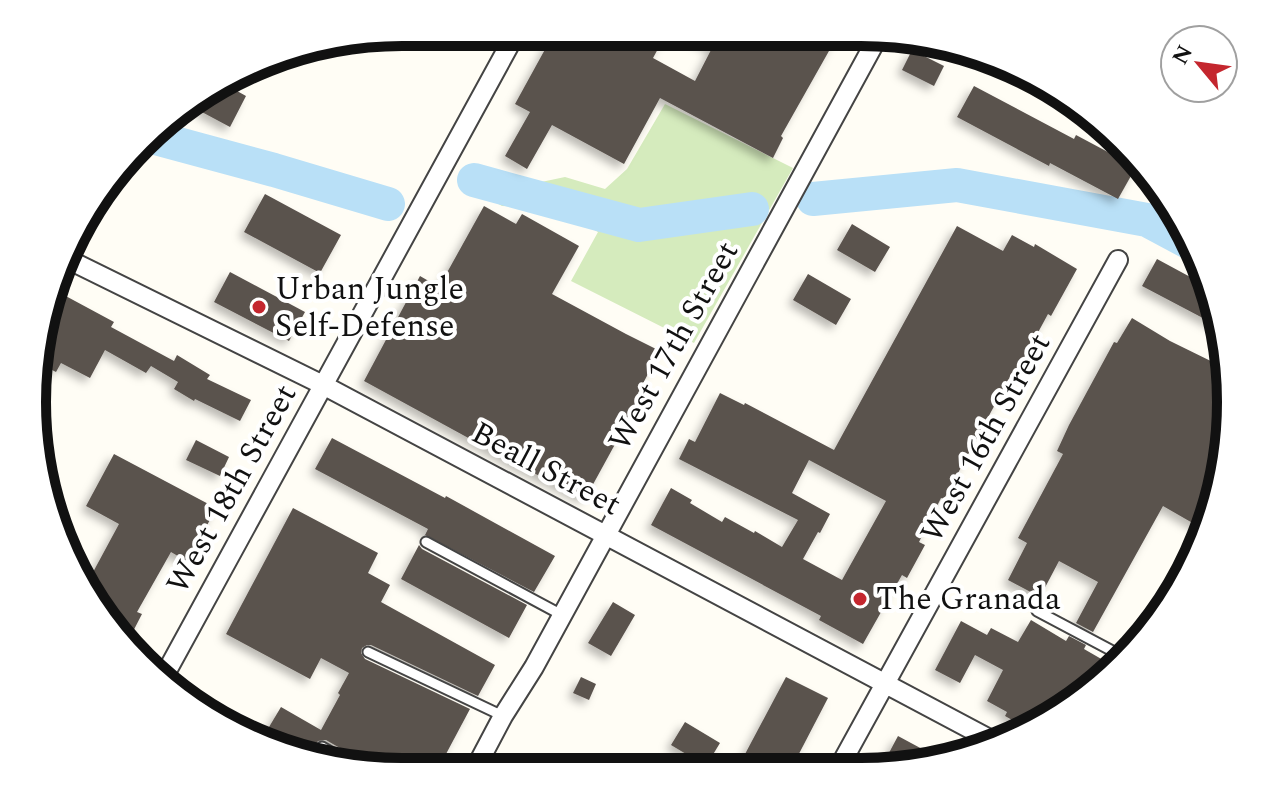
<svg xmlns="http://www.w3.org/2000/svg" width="1263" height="804" viewBox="0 0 1263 804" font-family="Spectral,serif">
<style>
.green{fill:#d5ebbd}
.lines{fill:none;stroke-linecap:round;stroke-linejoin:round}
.river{stroke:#b9e0f7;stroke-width:34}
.building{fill:#5a524d;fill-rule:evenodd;filter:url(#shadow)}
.lane-casing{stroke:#444;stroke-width:13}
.street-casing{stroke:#444;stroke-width:22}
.lane{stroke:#fff;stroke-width:9}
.street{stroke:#fff;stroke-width:18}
.poi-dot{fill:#c4262e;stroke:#fff;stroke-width:3}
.labels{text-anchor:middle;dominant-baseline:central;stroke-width:8;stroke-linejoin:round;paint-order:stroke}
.poi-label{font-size:32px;fill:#111;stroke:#fff;text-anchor:start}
.street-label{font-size:32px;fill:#111;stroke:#fff}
.rim{fill:none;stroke:#111;stroke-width:10}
</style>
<defs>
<filter id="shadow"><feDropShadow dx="-5" dy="5" stdDeviation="4" flood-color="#0004"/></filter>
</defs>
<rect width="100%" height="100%" fill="#fffdf5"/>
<path class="green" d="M665,104L793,168L694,343L571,281L598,232L554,208L502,206L465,185L477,165L527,185L565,177L605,189L627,169Z"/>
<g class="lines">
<path class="river" d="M152,137L274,170L388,204
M474,180L639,225L752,209
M813,199L957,185L1147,220L1190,243"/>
</g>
<path class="building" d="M554,33L666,34L653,58L695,81L712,48L685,34L838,35L781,136L783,138L773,158L660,98L624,164L552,125L527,169L505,156L530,112L515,104Z
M912,50L944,66L934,86L902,70Z
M221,82L246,96L230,127L200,111L213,86Z
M974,86L1074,139L1076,135L1136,167L1118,199L1050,163L1049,166L957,117Z
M265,194L341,235L320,273L244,232Z
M484,206L516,224L522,214L579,246L552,294L626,334L660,351L638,393L642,395L585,499L516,464L364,381L420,276L439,287Z
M852,224L890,247L875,272L837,250Z
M957,226L1003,251L1012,235L1034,247L1035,244L1077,269L1051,316L1048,314L1015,375L1012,373L944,499L941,498L919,542L925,545L907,578L902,575L863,644L819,620L821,616L651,525L671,488L692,500L690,503L722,522L725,517L754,533L755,531L782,547L798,520L679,459L689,439L695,442L720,393L744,405L745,403L834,450ZM809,460L886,501L842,580L803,559L818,532L820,533L830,514L792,493Z
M1157,259L1194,279L1199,269L1218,326L1142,286Z
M230,272L305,312L289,341L214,302Z
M808,274L851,299L836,325L793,300Z
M62,294L114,322L111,327L174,361L177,355L210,375L207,379L251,400L240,421L195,399L194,401L174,389L178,382L151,366L146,373L105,350L90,378L61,363L56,372L40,364L44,356L38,353L42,330Z
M1132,318L1170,341L1227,369L1226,380L1216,397L1225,402L1218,498L1203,529L1163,506L1093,632L1076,623L1098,582L1059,561L1040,597L1008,580L1027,543L1018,538L1063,454L1057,451L1069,425L1114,342L1117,343Z
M332,438L445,498L446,496L555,556L534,592L425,535L428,529L315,469Z
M196,440L229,457L220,476L186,460Z
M114,454L216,508L188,562L171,552L137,612L142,614L127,643L94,607L85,587L119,524L86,506Z
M293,508L378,553L368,573L390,585L381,602L495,665L478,696L371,645H367L362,648L361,653L365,659L470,709L438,769H367L364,762L326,740L318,741L315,746L316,751L337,764L285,750L263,737L281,707L321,730L340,695L338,693L349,673L321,658L310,679L226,634Z
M419,545L422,549L527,605L509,638L401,579Z
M613,602L635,615L611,656L588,643Z
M1031,620L1066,641L1069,636L1086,645L1084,649L1110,664L1030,730L1005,716L1007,712L987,701L1003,670L975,655L960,683L935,670L961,621L987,635L991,628L1018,642Z
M581,677L596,684L589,700L573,693Z
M786,677L828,698L790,771H736Z
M685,722L720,743L706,766L671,745Z
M898,736L937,757L892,769L883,764Z"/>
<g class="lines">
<defs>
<path id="lane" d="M426,542L562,615
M1037,611L1120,655
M368,652L503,716
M322,747L360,769"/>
<path id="street" d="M65,258L323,385L995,742
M162,680L516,33
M475,769L503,716L534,667L879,35
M837,771L1118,260"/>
</defs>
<use href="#lane" class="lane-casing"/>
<use href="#street" class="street-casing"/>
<use href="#lane" class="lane"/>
<use href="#street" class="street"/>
</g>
<g class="poi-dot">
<circle cx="259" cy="307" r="8"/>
<circle cx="860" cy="599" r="8"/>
</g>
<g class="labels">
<g class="poi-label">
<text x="275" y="289">Urban Jungle<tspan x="275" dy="37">Self-Defense</tspan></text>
<text x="876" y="599">The Granada</text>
</g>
<g class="street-label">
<text transform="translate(674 346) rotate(-61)">West 17th Street</text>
<text transform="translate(986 438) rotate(-61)">West 16th Street</text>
<text transform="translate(546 469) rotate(28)">Beall Street</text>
<text transform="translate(232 489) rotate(-61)">West 18th Street</text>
</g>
</g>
<path d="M0 0H1263V804H0ZM402 46H861A356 356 0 0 1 1217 402V402A356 356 0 0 1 861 758H402A356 356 0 0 1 46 402V402A356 356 0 0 1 402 46Z" fill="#fff" fill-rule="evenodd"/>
<path class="rim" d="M402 46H861A356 356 0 0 1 1217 402V402A356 356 0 0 1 861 758H402A356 356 0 0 1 46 402V402A356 356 0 0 1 402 46Z"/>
<g transform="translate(1199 64) rotate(299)"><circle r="38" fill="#ffffff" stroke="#a0a0a0" stroke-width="2"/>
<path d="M0-6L14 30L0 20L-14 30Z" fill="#c4262e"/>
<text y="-12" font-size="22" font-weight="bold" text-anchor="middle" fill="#111111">N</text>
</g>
</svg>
